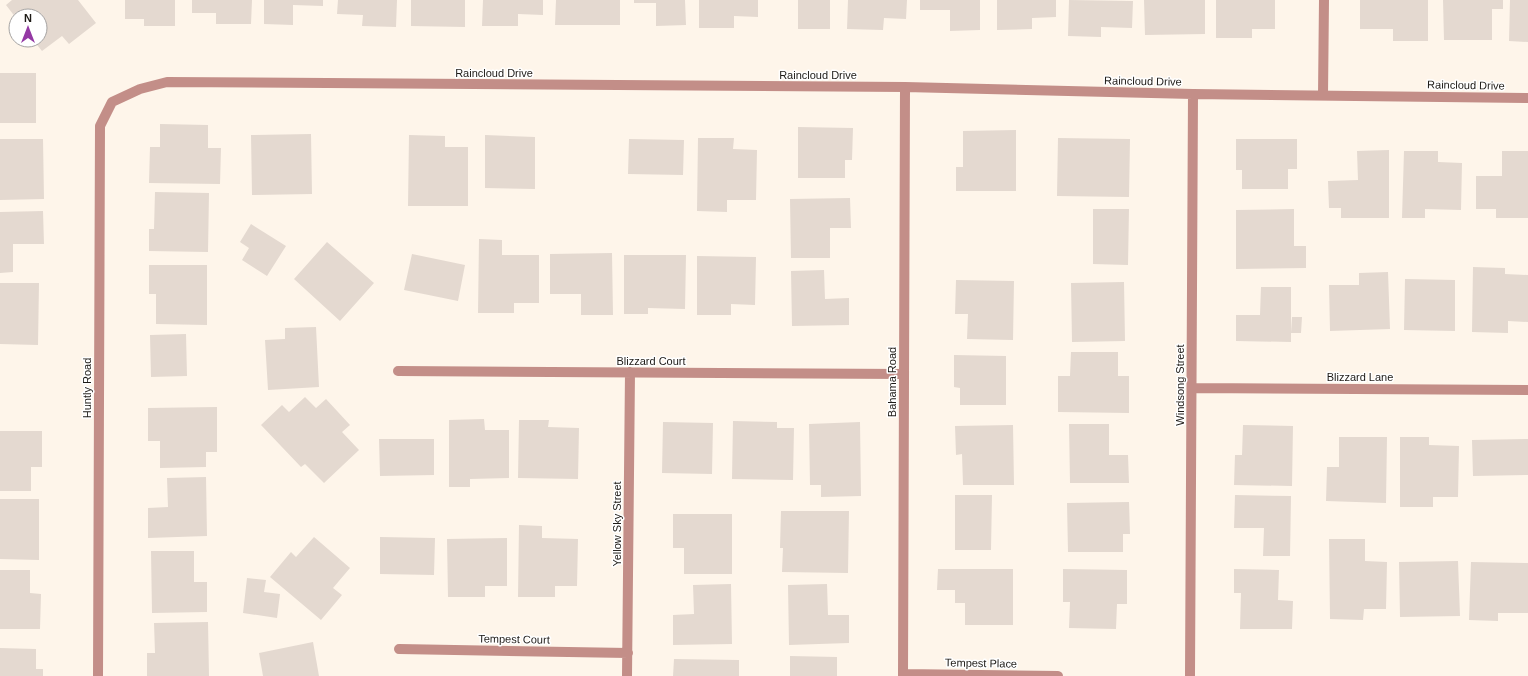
<svg xmlns="http://www.w3.org/2000/svg" width="1528" height="676" viewBox="0 0 1528 676" font-family="Helvetica,sans-serif">
<style>
.building{fill:#e4d9d0}
.lines{fill:none;stroke-linecap:round;stroke-linejoin:round}
.minor{stroke:#c38e88;stroke-width:10}
.labels{text-anchor:middle;dominant-baseline:central;stroke-width:3;stroke-linejoin:round;paint-order:stroke}
.street-label{font-size:11px;fill:#1d1a16;stroke:#fff}
</style>
<rect width="100%" height="100%" fill="#fef5ea"/>
<path class="building" d="M12,0H78L96,23L69,44L62,36L42,51L33,40H40V16H16V18L6,5Z
M125,0H175V26H144V19H125Z
M192,0H252L251,24H216V13H192Z
M264,0H323V6L293,5V25L264,24Z
M338,0H397L396,27L362,26L363,15L337,14Z
M411,0H465V27L411,26Z
M483,0H543V15L518,14V26H482Z
M556,0H620V25H555Z
M634,0H685L686,25L656,26V3H634Z
M699,0H758V17L734,16V28H699Z
M798,0H830V29H798Z
M848,0H907L906,19L884,18L883,30L847,29Z
M920,0H980V30L950,31V10H920Z
M997,0H1056V17L1032,18V29L997,30Z
M1069,0L1133,1L1132,28L1101,27V37L1068,36Z
M1144,0H1205V34L1145,35Z
M1216,0H1275V29H1252V38H1216Z
M1360,0H1428V41H1393V29H1360Z
M1443,0H1503V9H1492V40H1444Z
M1510,0H1528V42L1509,41Z
M0,73H36V123H0Z
M160,124L208,125V148H221L220,184L149,183L150,147H160Z
M798,127L853,128L852,160H845V178H798Z
M1016,130V191H956V167H963V131Z
M311,134L312,194L252,195L251,135Z
M409,135L445,136V147H468V206H408Z
M485,135L535,137V189L485,188Z
M698,138H734L733,149L757,150L756,200H727V212L697,211Z
M1058,138L1130,139L1129,197L1057,196Z
M0,139H43L44,199L0,200Z
M629,139L684,140L683,175L628,174Z
M1236,139H1297V169H1288V189H1242V170H1236Z
M1389,150V218H1341V208H1329L1328,181L1358,180L1357,151Z
M1404,151H1438V162L1462,163L1461,210L1425,209V218H1402Z
M1502,151H1528V218H1496V209H1476V176H1502Z
M155,192L209,193L208,252L149,251V229H154Z
M850,198L851,228H830V258H791L790,199Z
M1093,209H1129L1128,265L1093,264Z
M1294,209V246H1306V268L1236,269V210Z
M43,211L44,244H13V272L0,273V212Z
M251,224L286,246L267,276L242,260L249,248L240,242Z
M479,239L502,240V255H539V303H514V313H478Z
M327,242L374,283L340,321L294,279Z
M612,253L613,315H581V294H550V254Z
M412,254L465,265L458,301L404,290Z
M624,255H686L685,309L648,308V314H624Z
M697,256L756,257L755,305L731,304V315H697Z
M149,265H207V325L156,324V294H149Z
M1473,267L1505,268V274L1528,275V322L1508,321V333L1472,332Z
M824,270L825,299L849,298V325L792,326L791,271Z
M1388,272L1390,329L1330,331L1329,285H1359V273Z
M1405,279L1455,280V331L1404,330Z
M956,280L1014,281L1013,340L967,339L968,314H955Z
M1124,282L1125,341L1072,342L1071,283Z
M0,283H39L38,345L0,344Z
M1261,287H1291V342L1236,341V315H1260Z
M1292,317H1302L1301,333H1291Z
M316,327L319,387L268,390L265,340L285,339V328Z
M186,334L187,376L151,377L150,335Z
M1071,352H1118V376H1129V413L1058,412V376H1070Z
M954,355L1006,356V405H960V388L954,387Z
M305,397L316,408L326,399L350,425L342,432L359,450L324,483L305,464L301,467L261,425L282,405L289,412Z
M217,407V452H206V467L160,468V441H148V408Z
M484,419L485,430H509V478L470,479V487H449V420Z
M519,420H549L548,427L579,428L578,479L518,478Z
M733,421L777,422V428H794L793,480L732,479Z
M663,422L713,423L712,474L662,473Z
M860,422L861,496L821,497V485H810L809,424Z
M1069,424H1109V455H1128L1129,483H1070Z
M1013,425L1014,485H963L962,454L956,455L955,426Z
M1243,425L1293,426L1292,486L1234,485L1235,455H1242Z
M0,431H42V467H31V491H0Z
M1339,437H1387L1386,503L1326,501L1327,467H1339Z
M1400,437H1429V445L1459,446L1458,497H1433V507H1400Z
M379,439H434V475L380,476Z
M1528,439V475L1473,476L1472,440Z
M206,477L207,536L148,538V508L168,507L167,478Z
M955,495H992L991,550H955Z
M1235,495L1291,496L1290,556H1263L1264,528H1234Z
M0,499H39V560L0,559Z
M1129,502L1130,534H1123V552H1068L1067,503Z
M781,511H849L848,573L782,572L783,548H780Z
M673,514H732V574H684V548H673Z
M519,525L542,526V538L578,539L577,586H555V597H518Z
M314,537L350,568L333,588L342,595L321,620L270,577L291,552L296,557Z
M380,537L435,538L434,575L380,574Z
M507,538V586H485V597H448L447,539Z
M1329,539H1365V561L1387,562L1386,609H1364L1363,620L1330,619Z
M151,551H194V582H207V612L152,613Z
M1458,561L1460,616L1400,617L1399,562Z
M1471,562L1528,563V613H1498V621L1469,620Z
M938,569H1013V625H965V603H955V590H937Z
M1063,569L1127,570V604H1117L1116,629L1069,628L1070,602H1063Z
M1234,569L1279,570L1278,600L1293,601L1292,629H1240L1241,593H1234Z
M0,570H30V593L41,594L40,629H0Z
M247,578L266,580L264,592L280,594L277,618L243,613Z
M731,584L732,644L673,645V615L694,614L693,585Z
M827,584L828,615H849V643L789,645L788,585Z
M208,622L209,676H147V653H155L154,623Z
M313,642L319,676H263L259,653Z
M0,648L36,649V669H43V676H0Z
M790,656L837,657V676H790Z
M674,659L739,660V676H673Z"/>
<g class="lines">
<path class="minor" d="M1323,95L1324,0
M398,371L904,374
M1192,388L1528,390
M399,649L628,653
M903,674L1058,676
M98,676L100,126L112,102L140,89L167,82L905,87L1193,94L1528,98
M627,676L630,372
M903,676L905,87
M1190,676L1193,94"/>
</g>
<g class="labels">
<g class="street-label">
<text x="494" y="73">Raincloud Drive</text>
<text x="818" y="75">Raincloud Drive</text>
<text transform="translate(1143 81) rotate(1)">Raincloud Drive</text>
<text transform="translate(1466 85) rotate(1)">Raincloud Drive</text>
<text x="651" y="361">Blizzard Court</text>
<text x="1360" y="377">Blizzard Lane</text>
<text transform="translate(892 382) rotate(-90)">Bahama Road</text>
<text transform="translate(1180 385) rotate(-90)">Windsong Street</text>
<text transform="translate(87 388) rotate(-90)">Huntly Road</text>
<text transform="translate(617 524) rotate(-90)">Yellow Sky Street</text>
<text transform="translate(514 639) rotate(1)">Tempest Court</text>
<text transform="translate(981 663) rotate(1)">Tempest Place</text>
</g>
</g>
<g transform="translate(28 28)"><circle r="19" fill="#ffffff" stroke="#a5a3a2"/>
<path d="M0-3L7 15L0 10L-7 15Z" fill="#9439a4"/>
<text y="-6" font-size="11" font-weight="bold" text-anchor="middle" fill="#1d1a16">N</text>
</g>
</svg>
